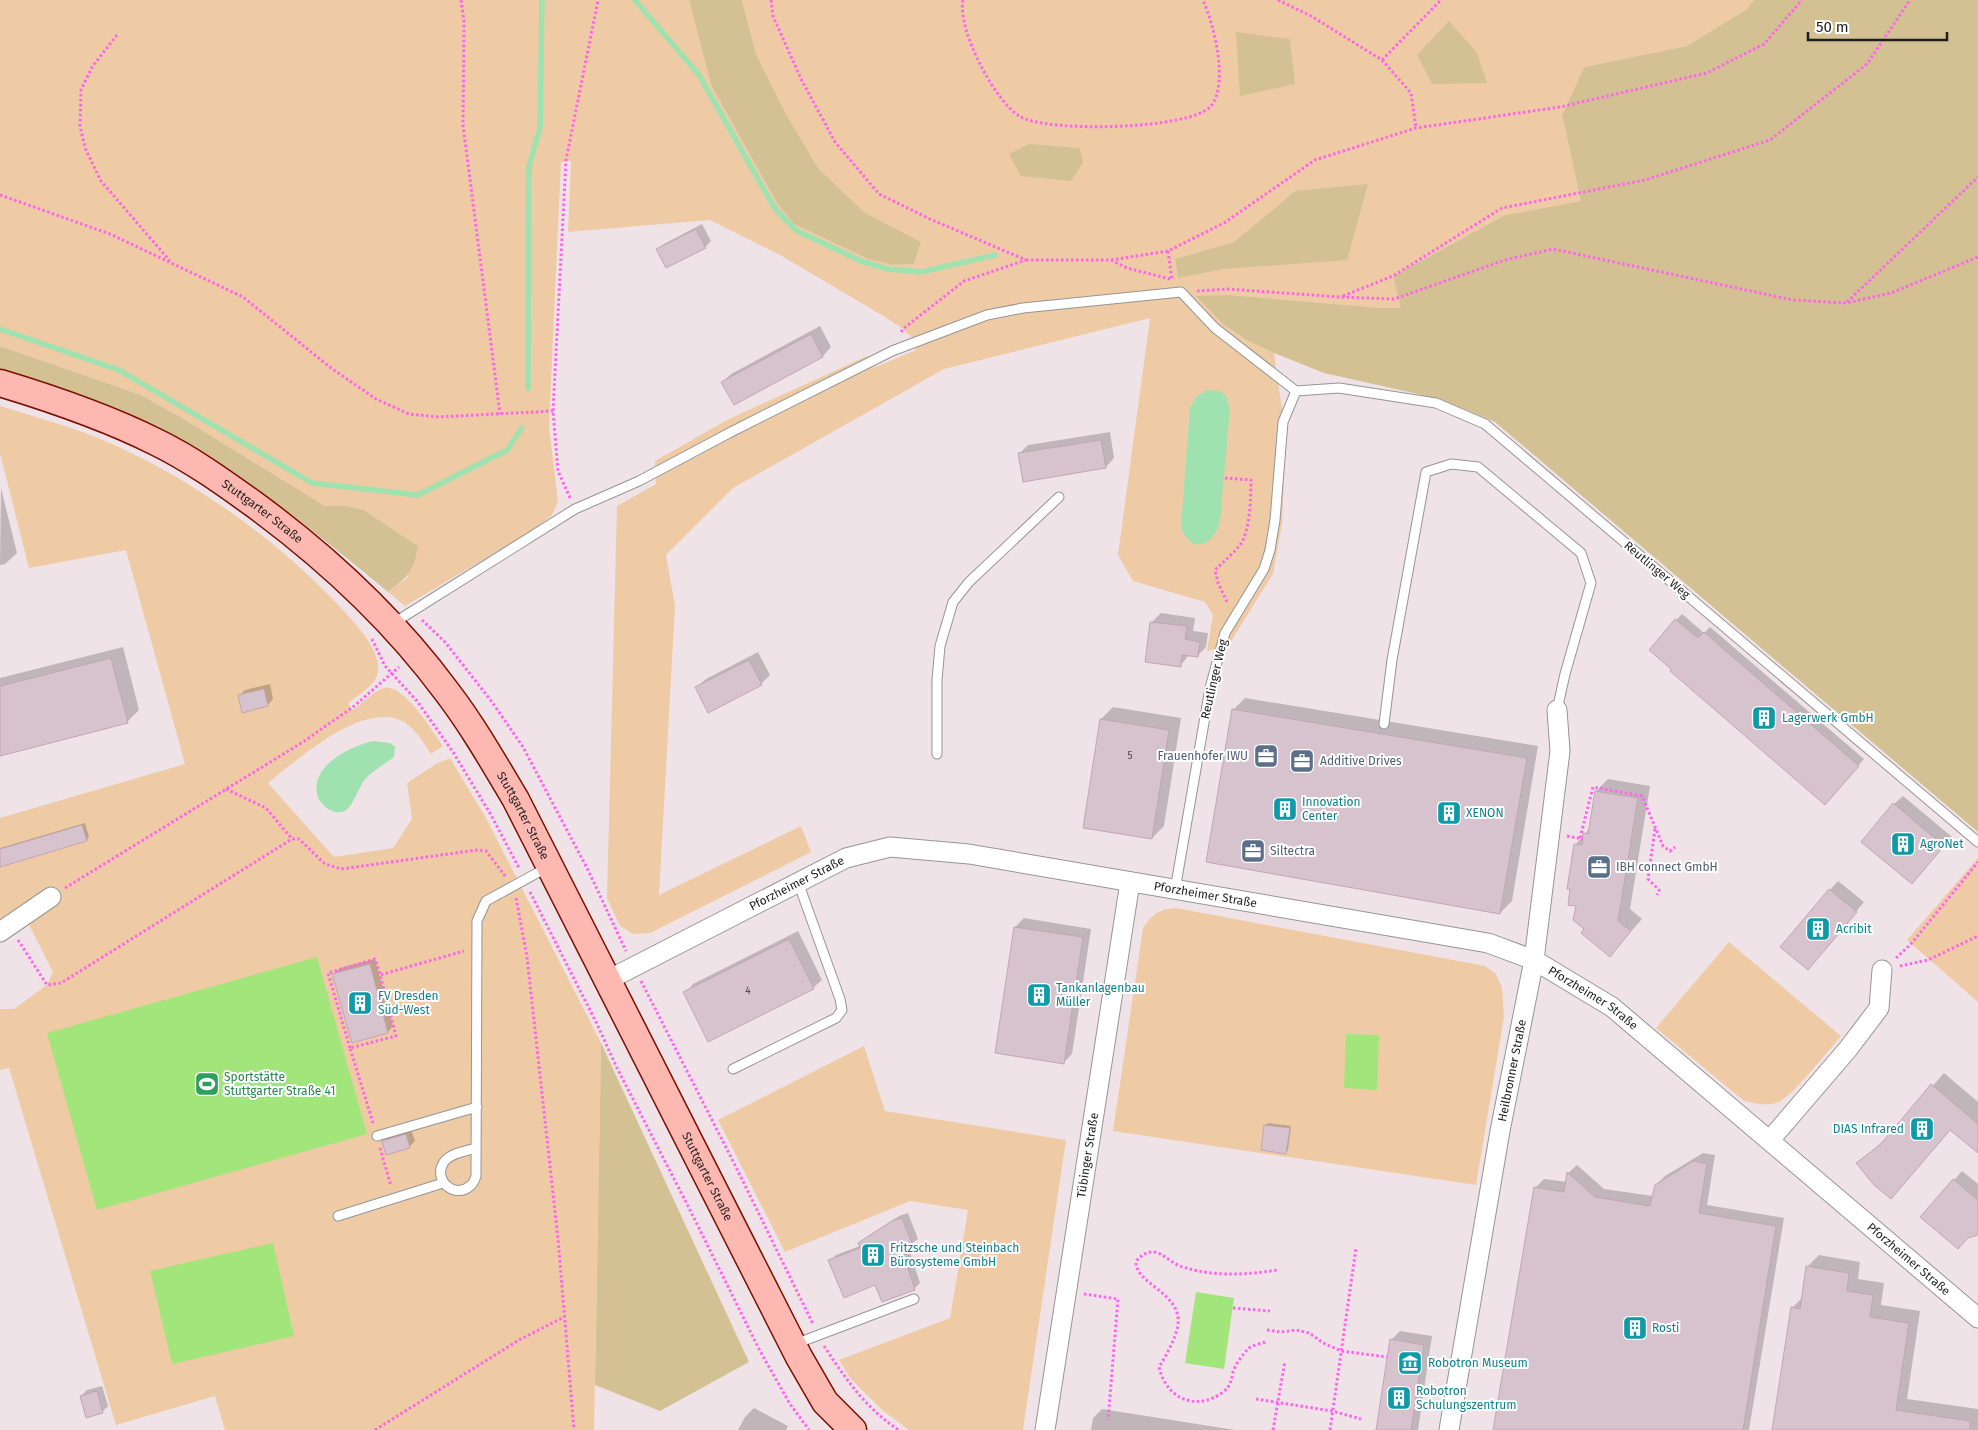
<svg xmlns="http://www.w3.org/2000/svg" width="1978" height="1430" viewBox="0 0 1978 1430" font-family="'Fira Sans',sans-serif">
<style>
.grass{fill:#eecba5;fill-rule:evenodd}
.forest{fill:#d3c194}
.pitch{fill:#a2e57a}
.water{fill:#a0e1b0}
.shadow{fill:#0003}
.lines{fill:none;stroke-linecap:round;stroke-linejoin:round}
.stream{stroke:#a0e1b0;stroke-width:5.5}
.building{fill:#d7c3ce;stroke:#c3a4b5}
.lane-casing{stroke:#959595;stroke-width:11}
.street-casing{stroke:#959595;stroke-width:21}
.secondary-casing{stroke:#7a0f00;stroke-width:29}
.path{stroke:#ff65ec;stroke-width:3;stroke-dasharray:2.5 2.5;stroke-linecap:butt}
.lane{stroke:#fff;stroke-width:9}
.street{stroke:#fff;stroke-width:19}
.secondary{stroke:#feb8b2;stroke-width:26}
.labels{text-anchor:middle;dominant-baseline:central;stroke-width:4;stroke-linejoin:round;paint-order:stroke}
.number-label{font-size:10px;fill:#4c474a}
.street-label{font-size:12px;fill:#1e1e1e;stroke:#fff}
.culture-label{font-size:12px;fill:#0d838f;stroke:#fff;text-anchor:start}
.service-label{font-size:12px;fill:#4e5e75;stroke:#fff;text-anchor:start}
.leisure-label{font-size:12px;fill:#27864d;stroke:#fff;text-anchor:start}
</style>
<rect width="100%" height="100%" fill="#f0e3e7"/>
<path class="grass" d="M0,0H689L711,85L777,203L794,224L868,259L892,265L914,264L921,242L864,212L818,168L785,112L756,54L742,0H1754L1747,9L1687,46L1584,67L1562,115L1581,201L1505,215L1393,276L1402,308H1381L1230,295L1224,325L1248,341L1274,353L1286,438L1282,524L1273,574L1228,646L1207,651L1213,615L1205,602L1133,581L1118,555L1150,318L944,369L733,488L666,555L675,606L659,895L801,826L811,852L650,933L633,934L620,926L607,898L617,506L656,484L655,461L727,420L867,356L873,368L916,350L912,338L903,329L885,317L780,255L710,220L568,232L571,161L561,162L549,426L558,502L552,515L533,530L405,606L388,592L407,578L418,546L364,510L347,506H325L182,418L141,395L0,346ZM1295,191L1224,269L1178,277L1175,259L1234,242Z
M0,406C26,414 54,422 80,431C175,466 272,534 341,608C354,622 382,651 378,672C375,687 358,694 348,704L353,710C361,704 371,694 381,689C402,679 432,731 443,746L431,754C423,742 414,726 400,720C360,703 297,760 268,783L334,857L393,848L412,819L407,783L436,764L450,758L486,818L601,1043L594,1430H225L215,1396L116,1425L9,1068L0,1070V1009H14L47,985L53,972L24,915L0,932V867L87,841L82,825L0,849V818L185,764L126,550L29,568L0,453Z
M1978,858V1002L1907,940Z
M1176,908L1485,966L1496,974L1502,987L1504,1017L1476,1185L1113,1131L1143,928C1154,913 1158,910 1176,908Z
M1729,942L1841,1036C1828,1051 1794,1094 1779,1102C1768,1107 1754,1103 1744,1101L1656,1028Z
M864,1046L885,1111L1066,1140L1023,1430H909L882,1410L851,1379L839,1360L950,1318L968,1210L910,1201L785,1252L718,1120Z"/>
<path class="forest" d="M689,0H742L756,54L785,112L818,168L864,212L921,242L914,264L892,265L868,259L794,224L777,203L711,85Z
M1754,0H1978V832L1495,422L1440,399L1324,373L1274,353L1248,341L1224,325L1196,296L1230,295L1381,308H1401L1393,276L1505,215L1581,201L1562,115L1584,67L1687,46L1747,9Z
M1449,21L1477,53L1487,83L1432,84L1417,55Z
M1236,32L1290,39L1295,84L1240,96Z
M1029,144L1080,148L1083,163L1071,181L1021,176L1009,154Z
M1368,184L1347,260L1224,269L1178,278L1175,259L1234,242L1295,191Z
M0,346L141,395L182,418L325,506H347L364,510L418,546C414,571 408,577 388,592C302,520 212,450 108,405C97,400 84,397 72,393C48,385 24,378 0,370Z
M601,1043L749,1362L660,1411L595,1385Z"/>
<path class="pitch" d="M317,957L367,1134L97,1210L47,1033Z
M1346,1034L1379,1035L1377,1090L1344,1088Z
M273,1243L294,1336L172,1364L150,1271Z
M1196,1292L1234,1298L1224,1369L1185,1363Z"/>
<path class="water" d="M1207,390L1220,391L1226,396L1230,409L1220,522C1213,547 1189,555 1181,526L1190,408L1196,397Z
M373,741L390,743L395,747L394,757C385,764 374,770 366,778C359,786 353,806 346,810C336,818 319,805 317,794C311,765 351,746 373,741Z"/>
<path class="shadow" d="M702,224L711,241L705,247L658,249L664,244Z
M820,326L831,347L823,356L734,403L723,382L731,374Z
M1110,432L1114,458L1106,467L1019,454L1028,445Z
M1,488L17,553L5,564L0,565Z
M1161,613L1195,618L1193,631L1208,633L1206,647L1197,656L1189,655L1180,666L1152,622Z
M1682,614L1704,633L1710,627L1864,759L1830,797L1676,620Z
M123,647L139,710L127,722L0,754V678Z
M758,652L770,675L761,684L697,687L706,679Z
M270,684L273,699L268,705L239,696L245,690Z
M1245,698L1538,746L1512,901L1500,913L1233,710Z
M1113,707L1181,718L1164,826L1152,838L1101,719Z
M1608,779L1650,786L1630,909L1642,919L1610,955L1586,929L1577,905L1575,845L1590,828L1596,791Z
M1903,796L1952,837L1920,874L1894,804Z
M85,823L89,837L87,840L0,866V848Z
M1838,881L1864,902L1816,960L1830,890Z
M1024,918L1091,929L1072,1054L1063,1063L1015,927Z
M798,931L822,980L813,988L685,993L693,984Z
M375,959L393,1026L388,1032L334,974L340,968Z
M1944,1073L1978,1102V1152L1951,1129L1891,1197L1858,1163L1888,1137Z
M1268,1123L1291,1126L1288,1150L1286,1152L1265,1126Z
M411,1129L415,1141L409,1147L383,1142L389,1136Z
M1703,1153L1715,1155L1707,1205L1784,1218L1749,1430H1494L1535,1188L1544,1179L1567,1182L1568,1173L1577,1165L1604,1189L1653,1196L1656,1185L1665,1176Z
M1962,1171L1978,1184V1234L1922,1217Z
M908,1213L918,1239L908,1246L920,1283L914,1289L875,1284L830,1261L836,1255L860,1246L859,1243L865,1238L899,1216Z
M1819,1255L1860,1262L1858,1279L1884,1283L1881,1305L1920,1311L1907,1399L1978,1409V1430H1773L1792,1308L1803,1297L1807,1267Z
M1400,1331L1432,1336L1418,1430H1377L1391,1340Z
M102,1386L108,1406L103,1411L87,1416L81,1396L87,1390Z
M754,1408L788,1426L786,1430H738L745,1417Z
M1102,1409L1235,1430H1091L1093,1418Z"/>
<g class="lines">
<path class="stream" d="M635,0L699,75L767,195L776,210L797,231L863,262L888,269L921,272L995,255
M0,329L119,370L312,483L418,495L507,450L522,428
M528,388L529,166L540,128L542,0"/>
</g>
<path class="building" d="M696,229L706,248L666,268L656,249Z
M811,334L823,357L734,405L721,382Z
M1101,440L1106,468L1023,482L1018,453Z
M1675,619L1698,638L1704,632L1859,766L1825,805L1670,671L1671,669L1649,650Z
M1150,622L1187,626L1185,639L1200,642L1198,657L1182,655L1181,667L1145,662Z
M111,658L128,723L0,756V686Z
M749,660L762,685L708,713L695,687Z
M264,689L268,706L242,713L238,695Z
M1232,709L1527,758L1500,914L1206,862Z
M1100,719L1169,730L1152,839L1083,828Z
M1595,791L1638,798L1618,921L1631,931L1610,957L1581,933L1584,929L1573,920L1576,906L1568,905L1570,889H1567L1574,844L1582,845L1583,833L1588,834Z
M1893,803L1944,846L1912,884L1861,842Z
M82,825L87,841L0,867V849Z
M1829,889L1857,912L1808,970L1780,947Z
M1014,927L1083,937L1064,1064L995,1053Z
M789,939L814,989L708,1042L683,992Z
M370,964L388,1033L352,1043L332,974Z
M1931,1084L1978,1124V1153L1950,1130L1891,1199L1874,1185L1856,1163L1880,1145Z
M1264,1125L1290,1128L1286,1154L1261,1150Z
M406,1134L410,1148L386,1155L382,1141Z
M1693,1161L1707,1164L1699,1213L1776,1226L1743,1430H1493L1534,1187L1564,1192L1567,1172L1595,1197L1650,1206L1655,1185Z
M1953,1179L1978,1200V1235L1968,1238L1958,1249L1920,1217Z
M902,1218L913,1246L902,1250L915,1290L882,1302L875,1285L844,1298L828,1260L860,1248L858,1243L892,1221Z
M1806,1266L1849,1273L1847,1291L1873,1295L1870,1317L1909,1323L1896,1410L1970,1421V1430H1772L1791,1307L1800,1309Z
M1390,1339L1424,1345L1411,1430H1376Z
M97,1391L103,1413L86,1418L80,1396Z"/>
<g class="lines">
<defs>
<path id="lane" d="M392,624L575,509L639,481L731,432L892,351L987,315L1023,308L1181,292L1215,328L1296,391
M1384,724L1392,660L1426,472L1451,464L1478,467L1581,553L1591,583L1565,674L1557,710
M937,754V680L940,646L953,602L969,582L1059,497
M1175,890L1210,688L1225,633L1264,569L1270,550L1275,520L1283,422L1296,391L1339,388L1436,403L1485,424L1978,842
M733,1069L836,1018L842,1010L840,999L798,882
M377,1136L477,1107
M476,1148C466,1151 450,1153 444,1162C432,1179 454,1200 470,1186C473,1184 475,1179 476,1176L477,921L486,901L548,867
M338,1216L443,1183
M795,1344L914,1299"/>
<g id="street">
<path d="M0,932L51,897"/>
<path id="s1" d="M608,980L846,858L890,847L969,854L1488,943L1534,960L1612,1007L1978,1318"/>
<path d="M1770,1140L1848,1049L1879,1008L1882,970"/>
<path id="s2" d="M1045,1430L1130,882"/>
<path id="s3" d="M1449,1430L1500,1131L1534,960L1560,751L1557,710"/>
</g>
<g id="secondary">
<path id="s4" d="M0,383C53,399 106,417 156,442C191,459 223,482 255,505C327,558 393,619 447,692C473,726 494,763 516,800L799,1357L825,1402L853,1430"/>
</g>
</defs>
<use href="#lane" class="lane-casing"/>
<use href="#street" class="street-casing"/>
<use href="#secondary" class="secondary-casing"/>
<path class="path" d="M461,0L464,22L463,125L500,414
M771,0L773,16L801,79L835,142L879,194L930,219L1026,260L964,281L903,329L901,332
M963,0C957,29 994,100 1019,116C1045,133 1191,130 1211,106C1229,83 1214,25 1203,0
M1278,0L1311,16L1382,60L1411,93L1416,128
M117,35L92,67L81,90L80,126L85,148L101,181L170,261
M1382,60L1441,0
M0,195L110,234L243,297L331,368L376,399L409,414L438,417L553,411
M1168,251L1172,280
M1026,260H1111L1168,251L1224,223L1315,160L1416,128L1560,107L1707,73L1764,44L1802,0
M1111,260L1127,268L1170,279
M1197,291L1227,289L1340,297L1394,299L1505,260L1553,249L1793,300L1846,303L1891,293L1978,257
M1343,296L1393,276L1502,208L1645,180L1770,140L1867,64L1910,0
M1847,302L1978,177
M1225,478L1251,480C1251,497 1250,532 1240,545C1233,554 1223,562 1215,570L1218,583L1228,604
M570,498L558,471L553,411L566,160L598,0
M422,620L445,642L492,702L523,747L588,870L626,951
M372,639L385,666L417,701L453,752L491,815L519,868
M226,789L266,808L292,839H299L325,864L341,869L477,850L486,851L506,877
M1655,829L1648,879L1659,890L1657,895
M1567,836L1583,839
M1580,838L1593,787L1642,796L1663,846L1670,851L1675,847
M65,888L303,742L353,707L399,667
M530,892L597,1024L617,1068L689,1208L760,1351L790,1404L809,1430
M516,898L527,957L558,1239L574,1430
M18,940L47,985L61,983L292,839
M1896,958L1911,944L1978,862
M1900,966L1928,960L1978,936
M641,981L734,1163L813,1324
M350,1048L328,973L375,959L380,975
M373,1123L350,1048L396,1036L380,975L464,951
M380,1148L391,1186
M1084,1294L1118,1299L1108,1420
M1233,1308L1270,1311
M1267,1330L1281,1332L1296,1330L1309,1333L1325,1344L1341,1351L1387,1357
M1265,1342C1260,1344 1252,1345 1248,1349C1243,1354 1235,1365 1233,1372C1231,1380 1231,1386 1223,1392C1197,1412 1166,1399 1159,1367C1167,1354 1175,1340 1178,1325C1182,1292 1134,1284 1136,1261C1141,1256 1145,1252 1153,1252C1163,1253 1170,1262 1180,1266C1210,1277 1246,1275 1277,1270
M824,1346C845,1378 866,1409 899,1430
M1256,1399L1332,1411L1361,1419
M375,1430L519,1340L564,1317
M1273,1430L1285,1361
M1330,1430L1356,1248"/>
<use href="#lane" class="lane"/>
<use href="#street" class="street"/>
<use href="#secondary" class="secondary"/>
</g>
<defs>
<symbol id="building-square" viewBox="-11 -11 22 22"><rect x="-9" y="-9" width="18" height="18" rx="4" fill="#0f9aa8" stroke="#fff"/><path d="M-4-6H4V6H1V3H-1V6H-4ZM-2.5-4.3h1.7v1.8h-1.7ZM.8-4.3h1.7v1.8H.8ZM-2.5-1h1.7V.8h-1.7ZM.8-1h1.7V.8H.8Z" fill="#fff"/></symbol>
<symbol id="office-square" viewBox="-11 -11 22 22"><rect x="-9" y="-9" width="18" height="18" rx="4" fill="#5c6f8a" stroke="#fff"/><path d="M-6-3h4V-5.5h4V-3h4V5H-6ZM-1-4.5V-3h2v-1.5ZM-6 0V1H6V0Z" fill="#fff"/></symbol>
<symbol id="stadium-square" viewBox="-11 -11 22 22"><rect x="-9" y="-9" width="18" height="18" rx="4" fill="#2e9e5b" stroke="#fff"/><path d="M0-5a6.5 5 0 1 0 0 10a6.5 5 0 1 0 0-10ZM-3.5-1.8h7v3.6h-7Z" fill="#fff"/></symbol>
<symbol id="museum-square" viewBox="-11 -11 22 22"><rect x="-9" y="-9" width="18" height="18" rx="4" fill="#0f9aa8" stroke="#fff"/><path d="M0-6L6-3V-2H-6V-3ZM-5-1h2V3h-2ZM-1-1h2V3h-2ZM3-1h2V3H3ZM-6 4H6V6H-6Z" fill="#fff"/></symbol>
</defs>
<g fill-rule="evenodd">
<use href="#building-square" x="1750" y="704" width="28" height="28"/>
<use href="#office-square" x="1252" y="742" width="28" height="28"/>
<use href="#office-square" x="1288" y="747" width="28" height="28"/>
<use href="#building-square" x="1271" y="795" width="28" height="28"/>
<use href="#building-square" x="1435" y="799" width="28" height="28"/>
<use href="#building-square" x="1889" y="830" width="28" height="28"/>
<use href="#office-square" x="1239" y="837" width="28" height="28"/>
<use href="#office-square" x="1585" y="853" width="28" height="28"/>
<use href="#building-square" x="1804" y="915" width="28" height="28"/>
<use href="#building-square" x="1025" y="981" width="28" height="28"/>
<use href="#building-square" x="346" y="989" width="28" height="28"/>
<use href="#stadium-square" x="193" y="1070" width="28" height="28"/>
<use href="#building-square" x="1908" y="1115" width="28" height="28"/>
<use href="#building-square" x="859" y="1241" width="28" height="28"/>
<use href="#building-square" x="1621" y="1314" width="28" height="28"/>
<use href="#museum-square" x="1396" y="1349" width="28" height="28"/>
<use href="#building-square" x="1385" y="1384" width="28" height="28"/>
</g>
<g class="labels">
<g class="number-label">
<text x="1130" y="756">5</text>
<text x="748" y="991">4</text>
</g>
<g class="street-label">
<text stroke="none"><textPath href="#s4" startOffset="294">Stuttgarter Straße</textPath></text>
<text transform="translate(1657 570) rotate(40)">Reutlinger Weg</text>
<text transform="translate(1214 679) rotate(-77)">Reutlinger Weg</text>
<text stroke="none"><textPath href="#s4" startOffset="699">Stuttgarter Straße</textPath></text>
<text stroke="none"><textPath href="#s1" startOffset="212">Pforzheimer Straße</textPath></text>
<text stroke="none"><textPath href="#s1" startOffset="632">Pforzheimer Straße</textPath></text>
<text stroke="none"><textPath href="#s1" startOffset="1038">Pforzheimer Straße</textPath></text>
<text stroke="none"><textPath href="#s3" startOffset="365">Heilbronner Straße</textPath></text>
<text stroke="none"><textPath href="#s2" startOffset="278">Tübinger Straße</textPath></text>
<text stroke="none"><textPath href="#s4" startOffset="1104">Stuttgarter Straße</textPath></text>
<text stroke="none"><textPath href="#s1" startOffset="1448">Pforzheimer Straße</textPath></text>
</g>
<g class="culture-label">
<text x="1782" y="718">Lagerwerk GmbH</text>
<text x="1302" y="802">Innovation<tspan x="1302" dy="14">Center</tspan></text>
<text x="1466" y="813">XENON</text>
<text x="1920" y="844">AgroNet</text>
<text x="1836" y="929">Acribit</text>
<text x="1056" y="988">Tankanlagenbau<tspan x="1056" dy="14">Müller</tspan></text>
<text x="378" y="996">FV Dresden<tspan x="378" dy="14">Süd-West</tspan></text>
<text x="1904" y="1129" text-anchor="end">DIAS Infrared</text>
<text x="890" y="1248">Fritzsche und Steinbach<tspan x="890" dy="14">Bürosysteme GmbH</tspan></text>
<text x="1652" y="1328">Rosti</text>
<text x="1428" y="1363">Robotron Museum</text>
<text x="1416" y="1391">Robotron<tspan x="1416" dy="14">Schulungszentrum</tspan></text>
</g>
<g class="service-label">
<text x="1248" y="756" text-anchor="end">Frauenhofer IWU</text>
<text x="1320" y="761">Additive Drives</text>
<text x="1270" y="851">Siltectra</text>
<text x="1616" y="867">IBH connect GmbH</text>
</g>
<g class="leisure-label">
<text x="224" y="1077">Sportstätte<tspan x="224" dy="14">Stuttgarter Straße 41</tspan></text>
</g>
</g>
<path d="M1808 32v8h139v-8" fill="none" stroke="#1e1e1e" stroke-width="2.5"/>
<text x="1816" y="32" font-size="15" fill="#1e1e1e" stroke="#ffffff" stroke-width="4" paint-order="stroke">50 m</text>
</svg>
